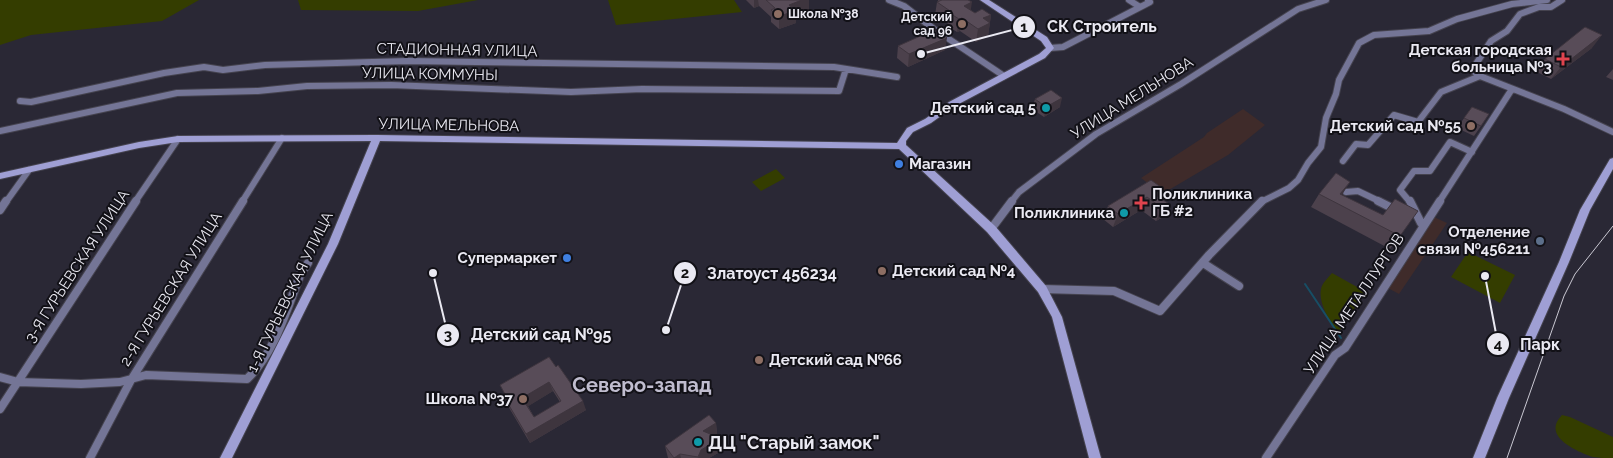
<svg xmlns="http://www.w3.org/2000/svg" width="1613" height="458" viewBox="0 0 1613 458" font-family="Raleway,sans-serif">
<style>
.industrial{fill:#3f2b2a}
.green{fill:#343d00}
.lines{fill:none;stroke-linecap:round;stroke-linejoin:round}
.stream{stroke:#174e65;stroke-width:2}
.minor-far1-casing{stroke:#45434f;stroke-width:8}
.minor-casing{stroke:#45434f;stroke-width:10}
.secondary-casing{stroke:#45434f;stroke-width:2}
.minor-far1{stroke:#747596;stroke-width:6}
.minor{stroke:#747596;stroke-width:8}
.secondary{fill:#9f9fd4;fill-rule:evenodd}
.tram{stroke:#cac9d3;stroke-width:1}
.wall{fill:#4c414c;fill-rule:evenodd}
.shaded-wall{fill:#3e353e}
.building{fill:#584c58;stroke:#3e353e;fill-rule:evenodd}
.education-dot{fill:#8d6e63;stroke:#121117;stroke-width:2}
.health-dot{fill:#e0444e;stroke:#121117;stroke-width:2}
.culture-dot{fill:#0f9aa8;stroke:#121117;stroke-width:2}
.shop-dot{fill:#3f7fe0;stroke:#121117;stroke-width:2}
.service-dot{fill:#5c6f8a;stroke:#121117;stroke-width:2}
.labels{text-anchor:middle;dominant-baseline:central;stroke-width:4;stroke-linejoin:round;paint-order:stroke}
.far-poi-label{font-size:12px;font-weight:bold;fill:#eae9f2;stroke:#121117;text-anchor:start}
.street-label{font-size:15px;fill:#eae9f2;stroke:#121117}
.poi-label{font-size:15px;font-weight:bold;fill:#eae9f2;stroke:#121117;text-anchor:end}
.near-poi-label{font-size:18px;font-weight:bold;fill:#eae9f2;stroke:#121117;text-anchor:start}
.district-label{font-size:20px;font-weight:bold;fill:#c0bdcf;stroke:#121117}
.leader{fill:none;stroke:#eae9f2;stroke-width:2}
.callout-dot{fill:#eae9f2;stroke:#121117;stroke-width:2}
.mark-label{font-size:15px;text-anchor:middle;font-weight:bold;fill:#111}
.callout-label{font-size:16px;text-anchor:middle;font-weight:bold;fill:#eae9f2;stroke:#121117;stroke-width:4;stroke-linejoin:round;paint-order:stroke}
</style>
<rect width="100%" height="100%" fill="#2a2835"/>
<path class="industrial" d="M1243,109L1265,125L1228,155L1162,194L1141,178L1204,137L1207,133Z
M1434,217L1447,223L1399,294L1386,287Z"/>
<path class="green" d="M0,0H199L162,21L31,35L0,45Z
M298,0H478L418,11L301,10Z
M608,0H734L742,12L616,25Z
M776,169L785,178L761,191L752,182Z
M1468,252L1515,275L1500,303L1451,277Z
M1332,273L1366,292L1338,333C1330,323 1318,302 1321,289C1322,283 1329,277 1332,273Z
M1562,415L1570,417L1613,437V458C1607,458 1599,458 1593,457C1576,451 1541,436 1562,415Z"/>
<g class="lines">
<path class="stream" d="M1305,284L1341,338"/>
<defs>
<path id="minor-far1" d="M889,0L904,6L934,29L1004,76
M1129,0L1140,7
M1562,0L1551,7H1539L1520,14L1507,31L1491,41L1472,70L1480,76L1564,109L1613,132
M1050,48L1063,47L1150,2L1148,0
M20,101L31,102L164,73L204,67L223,70L265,65L408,61L834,67L897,77
M0,131L177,93L258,91L307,86L391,85L571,92L642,89L839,91L846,69
M1343,161L1356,144L1368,145L1394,115L1418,122L1441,92L1480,76
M1346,192L1358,191L1381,202
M6,202L29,170
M135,202L178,139
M242,202L282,138
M1011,202L1019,192L1096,134L1181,84L1298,9L1326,0
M1261,202L1289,188L1298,180L1308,163L1321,147L1326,118L1336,94L1339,80L1359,43L1374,35L1429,31L1457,19L1512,4L1547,0
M1410,202L1400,190L1414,171H1430L1450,142L1472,152
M1439,202L1512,89"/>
<path id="minor" d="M1378,201L1398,211
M1410,201L1421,223
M0,210L6,201
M991,229L1012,201
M1203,263L1239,286
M1042,289L1114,291L1160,311L1209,255L1262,201
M0,377L18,382L81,384L120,382L146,375L247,379C275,353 287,308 301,273L308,263
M0,409L136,201
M90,458L131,380L243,201
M1266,458L1335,355L1345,348L1440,201"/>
<path id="secondary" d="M980,0H989L1047,37L1054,48L1045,58L955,106L931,123L913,132L906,141V145L995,226L1046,286L1062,317L1101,458H1089L1052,317L1038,292L987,232L899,149L380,141L338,244L232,458H220L328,244L371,141L178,142L139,148L0,179V173L139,142L178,136L377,135L897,143L907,128L925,119L949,102L1039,54L1046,48L1041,41Z
M1613,158V169L1590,210L1569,262L1509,398L1485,458H1473L1497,398L1559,262L1580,210L1610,159Z"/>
</defs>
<use href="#minor-far1" class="minor-far1-casing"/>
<use href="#minor" class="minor-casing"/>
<use href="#secondary" class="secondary-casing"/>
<use href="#minor-far1" class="minor-far1"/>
<use href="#minor" class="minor"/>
<use href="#secondary" class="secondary"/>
<path class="tram" d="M1507,458L1564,296L1575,274L1613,226"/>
</g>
<path class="wall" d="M746,0H809V10L796,15V23L779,29L771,22V17L759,6L754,8Z
M938,0H968L970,10L975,13L991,15L988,36L976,42L960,31L957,32L949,27L950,25L935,15L937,2H938Z
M898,46L945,50L908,67L897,58Z
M1592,48L1551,79L1535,71L1545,59Z
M1613,69V80L1606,77Z
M1035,99L1060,107L1044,117L1032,109Z
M1472,107L1481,126L1474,136L1457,128Z
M1151,180L1158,196L1169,204L1163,217L1156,221L1141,210L1113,227L1103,219L1108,206Z
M1319,194L1342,195L1400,236L1390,249L1311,207Z
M549,357L586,410L530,443L508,406L504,397L506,396L500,385ZM553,391L560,402L534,417L528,406Z
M716,423L717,434L715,436L718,453L709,458H668L665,446Z"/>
<path class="shaded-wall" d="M754,0H758L759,6L754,8Z
M802,0H809V10L796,15V23L779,29V17L789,5Z
M972,2L970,15L964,6Z
M991,15L988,36L976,42L978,29L983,18Z
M962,18L960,31L957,32L959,19Z
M1602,35L1592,48L1551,79L1561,67Z
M947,38L945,50L908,67L909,54Z
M1062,98L1060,107L1044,117L1046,107Z
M1350,182L1342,195L1340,194Z
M1162,188L1156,201L1153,193Z
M1147,197L1141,210L1113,227L1118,214Z
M1169,204L1163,217L1156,221L1162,208Z
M549,382L553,391L527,407L522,398Z
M583,401L586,410L530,443L526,434Z
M716,423L717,434L705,443L703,431Z
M716,441L718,453L709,458H698L701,450Z
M680,454L681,458H674Z"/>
<path class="building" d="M766,0H802L789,5L795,10L779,17L771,10L775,8Z
M942,0H968L972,2L964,6L975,13L982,9L991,15L983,18L990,23L978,29L962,18L959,19L951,14L953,13L937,2Z
M1585,27L1602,35L1561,67L1545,59Z
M936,29L947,38L909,54L898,46Z
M1051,90L1062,98L1046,107L1035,99Z
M1472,107L1489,114L1481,126L1464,118Z
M1336,173L1350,182L1340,194L1383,215L1395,199L1418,211L1400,236L1319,194Z
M1151,180L1162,188L1153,193L1169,204L1162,208L1147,197L1118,214L1108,206Z
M549,357L556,367L558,365L583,401L526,434L504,397L506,396L500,385ZM549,382L561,401L534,417L522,398Z
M709,415L716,423L703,431L715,436L716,441L701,450L698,457L680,454L674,458L665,446Z"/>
<g class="education-dot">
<circle cx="778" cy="14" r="5"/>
<circle cx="962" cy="24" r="5"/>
<circle cx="1471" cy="126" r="5"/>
<circle cx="882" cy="271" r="5"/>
<circle cx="759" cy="360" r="5"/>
<circle cx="523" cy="399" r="5"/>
</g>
<g class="health-dot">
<path d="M1560.5 51.5h5v5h5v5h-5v5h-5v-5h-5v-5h5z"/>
<path d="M1138.5 195.5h5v5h5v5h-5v5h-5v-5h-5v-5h5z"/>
</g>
<g class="culture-dot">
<circle cx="1046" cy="108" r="5"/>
<circle cx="1124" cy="213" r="5"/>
<circle cx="698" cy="442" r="5"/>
</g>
<g class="shop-dot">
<circle cx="899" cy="164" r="5"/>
<circle cx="567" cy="258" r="5"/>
</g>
<circle class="service-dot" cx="1540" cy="241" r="5"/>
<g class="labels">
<g class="far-poi-label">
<text x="788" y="14">Школа №38</text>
<text x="952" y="17" text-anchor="end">Детский<tspan x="952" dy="14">сад 96</tspan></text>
</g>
<g class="street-label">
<text transform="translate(457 50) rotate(1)">СТАДИОННАЯ УЛИЦА</text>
<text transform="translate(430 74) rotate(1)">УЛИЦА КОММУНЫ</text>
<text transform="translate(1132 98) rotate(-32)">УЛИЦА МЕЛЬНОВА</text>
<text transform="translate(449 125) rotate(1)">УЛИЦА МЕЛЬНОВА</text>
<text transform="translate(77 266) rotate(-57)">3-Я ГУРЬЕВСКАЯ УЛИЦА</text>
<text transform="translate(171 289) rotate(-58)">2-Я ГУРЬЕВСКАЯ УЛИЦА</text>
<text transform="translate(290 292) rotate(-64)">1-Я ГУРЬЕВСКАЯ УЛИЦА</text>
<text transform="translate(1354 304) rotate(-56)">УЛИЦА МЕТАЛЛУРГОВ</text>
</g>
<g class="poi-label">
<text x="1552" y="50">Детская городская<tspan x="1552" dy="17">больница №3</tspan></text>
<text x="1036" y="108">Детский сад 5</text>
<text x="1461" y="126">Детский сад №55</text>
<text x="909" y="164" text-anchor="start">Магазин</text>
<text x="1152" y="194" text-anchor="start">Поликлиника<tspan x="1152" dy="17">ГБ #2</tspan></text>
<text x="1114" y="213">Поликлиника</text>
<text x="1530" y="232">Отделение<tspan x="1530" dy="17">связи №456211</tspan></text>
<text x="557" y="258">Супермаркет</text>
<text x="892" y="271" text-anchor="start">Детский сад №4</text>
<text x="769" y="360" text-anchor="start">Детский сад №66</text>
<text x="513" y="399">Школа №37</text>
</g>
<g class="near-poi-label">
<text x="708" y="442">ДЦ "Старый замок"</text>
</g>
<g class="district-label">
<text x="642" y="385">Северо-запад</text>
</g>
</g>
<path class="leader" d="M921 54L1024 27M666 330L685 273M433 273L448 335M1485 276L1498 344"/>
<g class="callout-dot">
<circle cx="921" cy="54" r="5"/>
<circle cx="666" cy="330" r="5"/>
<circle cx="433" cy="273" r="5"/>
<circle cx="1485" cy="276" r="5"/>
<circle cx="1024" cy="27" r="12"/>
<circle cx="685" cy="273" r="12"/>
<circle cx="448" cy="335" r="12"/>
<circle cx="1498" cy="344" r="12"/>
</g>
<g class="mark-label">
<text x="1024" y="32">1</text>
<text x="685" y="278">2</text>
<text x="448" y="340">3</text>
<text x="1498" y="349">4</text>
</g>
<g class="callout-label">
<text x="1102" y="32">СК Строитель</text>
<text x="772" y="279">Златоуст 456234</text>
<text x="541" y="340">Детский сад №95</text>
<text x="1540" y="350">Парк</text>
</g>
</svg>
